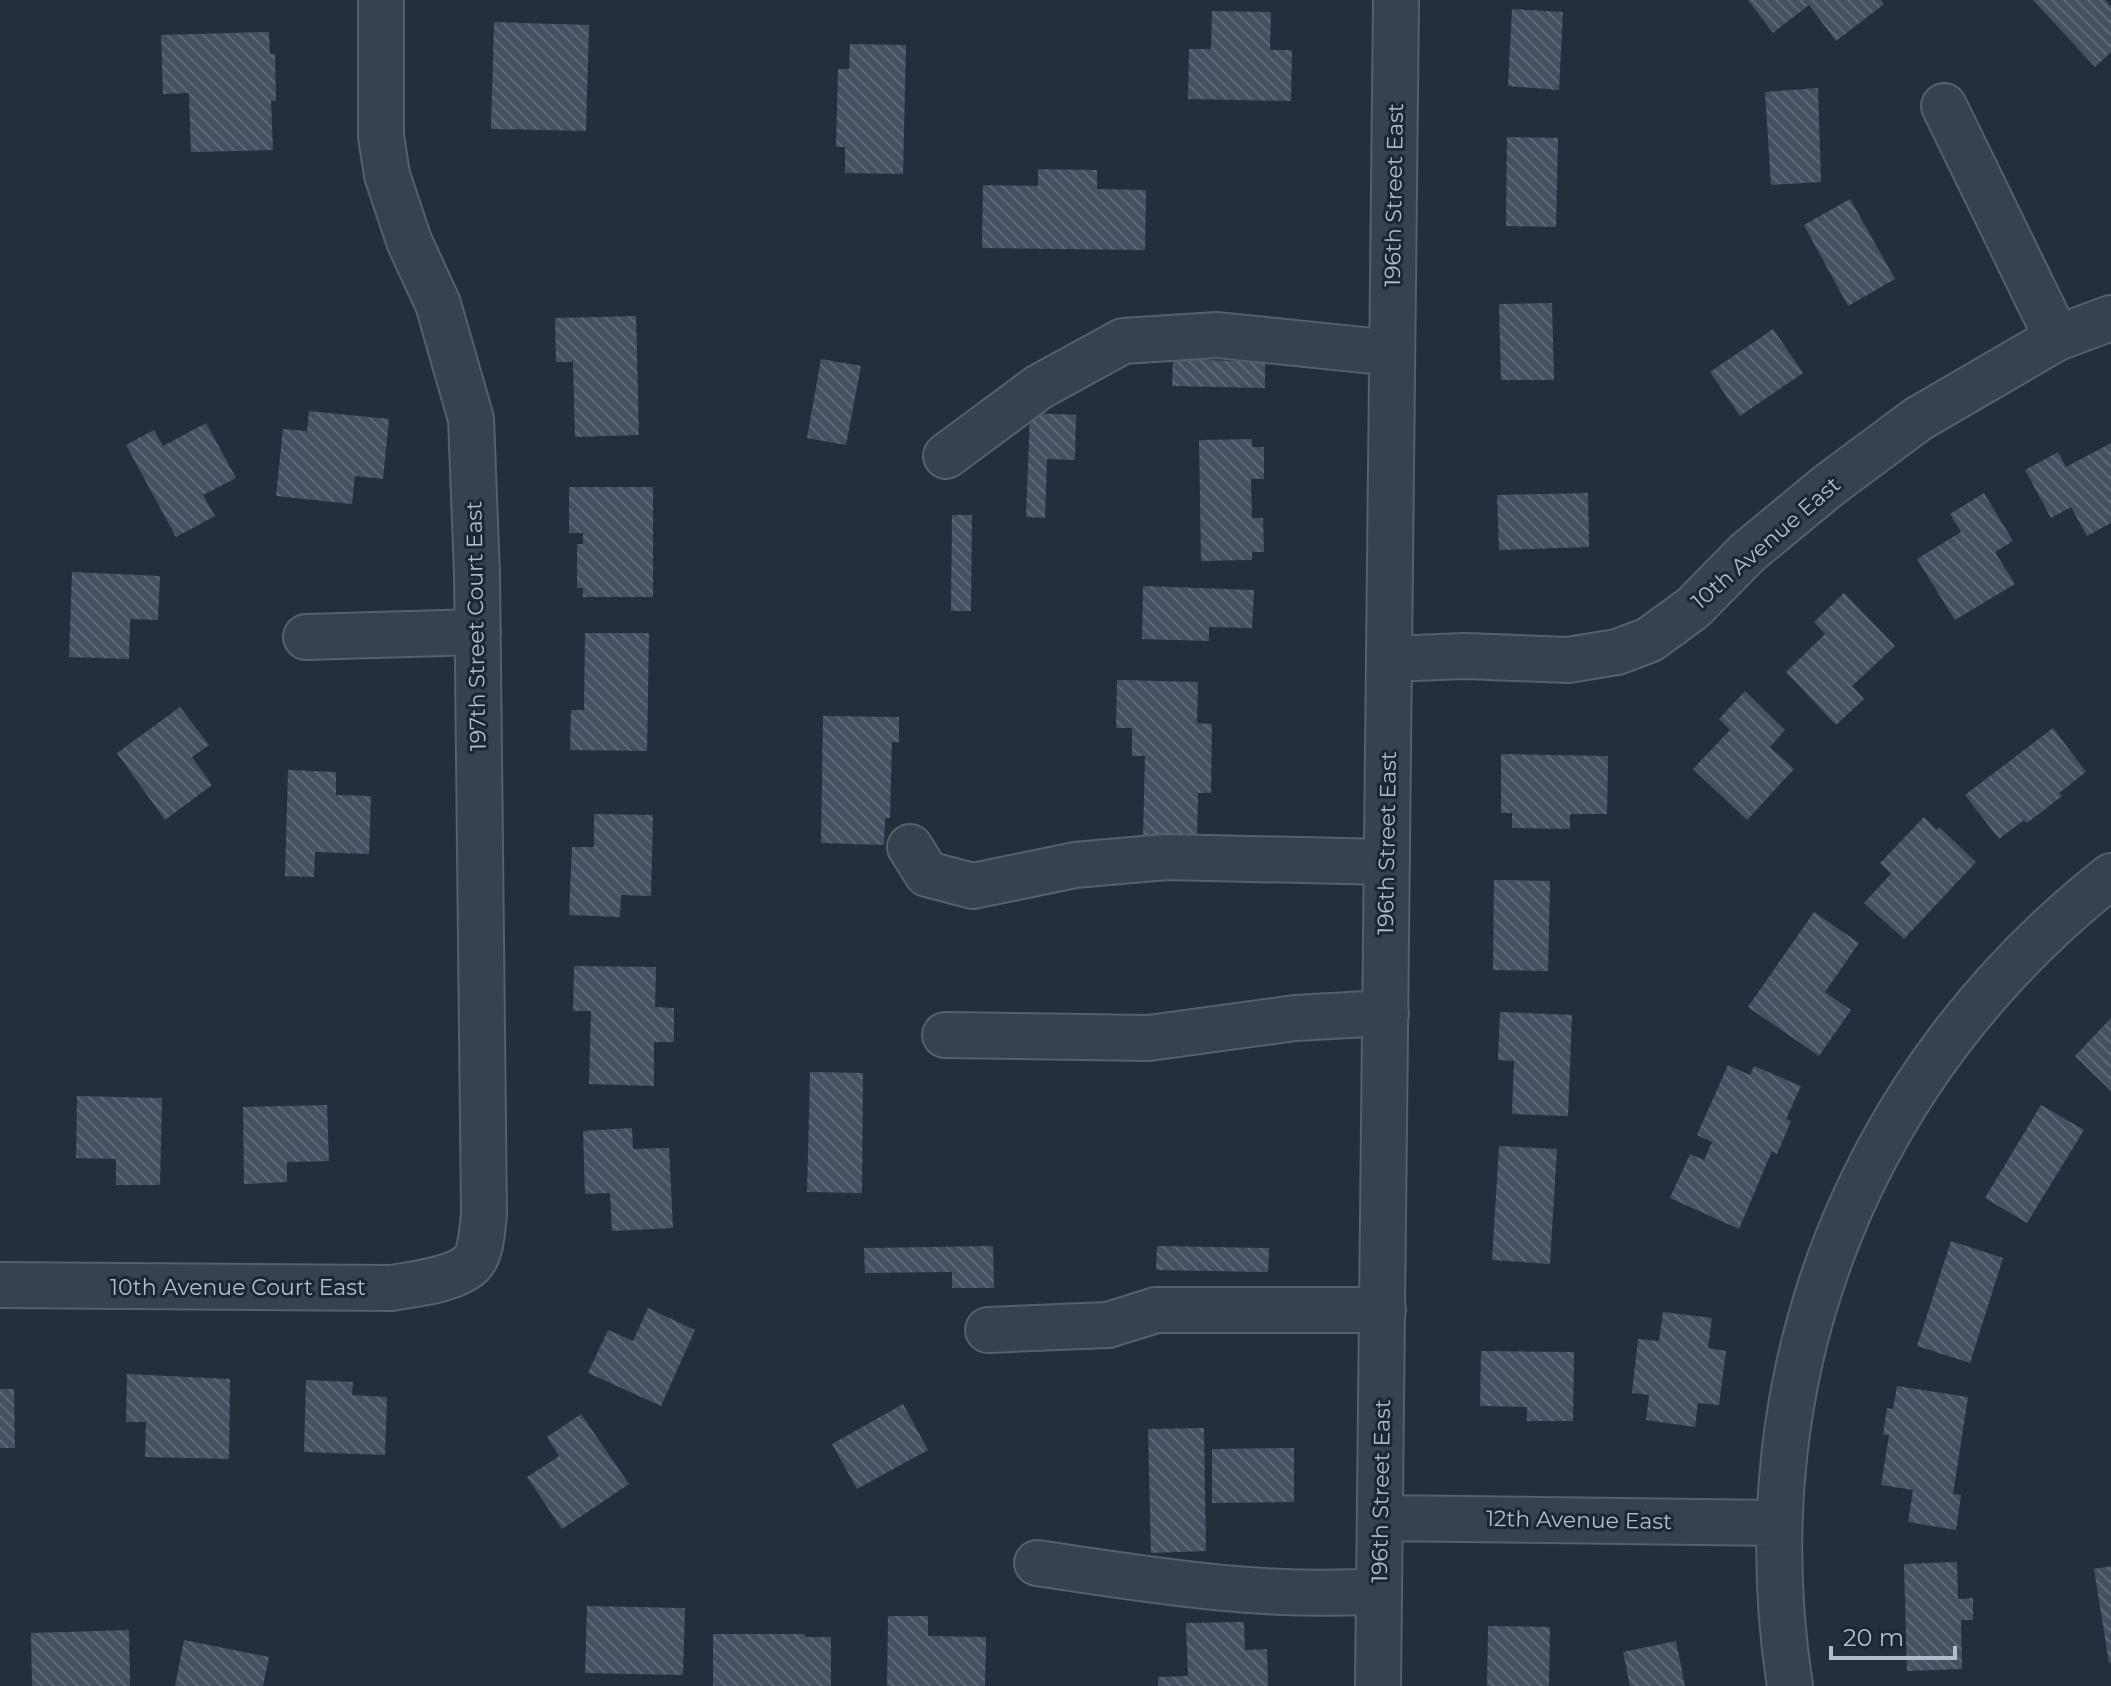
<svg xmlns="http://www.w3.org/2000/svg" width="2111" height="1686" viewBox="0 0 2111 1686" font-family="Montserrat,sans-serif">
<style>
.building{fill:url(#building-back-hatch)}
.lines{fill:none;stroke-linecap:round;stroke-linejoin:round}
.minor-casing{stroke:#565f6c;stroke-width:48}
.minor{stroke:#38414e;stroke-width:44}
.labels{text-anchor:middle;dominant-baseline:central;stroke-width:6;stroke-linejoin:round;paint-order:stroke}
.street-label{font-size:22px;fill:#b4bcc9;stroke:#1d2633}
</style>
<defs>
<pattern id="building-back-hatch" width="6" height="6" patternUnits="userSpaceOnUse" patternTransform="scale(2)"><rect width="6" height="6" fill="#455162"/><path d="M-1 5l2 2M0 0l6 6M5-1l2 2" fill="none" stroke="#5d6877"/></pattern>
</defs>
<rect width="100%" height="100%" fill="#242f3e"/>
<path class="building" d="M1748,0H1881L1884,4L1836,41L1809,5L1773,33Z
M2033,0H2105L2111,6V52L2095,67Z
M1512,9L1563,12L1559,90L1508,86Z
M1212,11L1271,12L1270,50H1292L1291,101L1188,99L1189,49H1211Z
M494,22L589,25L586,131L491,129Z
M269,32L270,54H275L276,101H271L273,150L191,152L189,93L163,94L161,35Z
M850,44L906,45L903,174L845,173V147H836L838,69H849Z
M1818,88L1821,182L1771,185L1765,92Z
M1507,137L1558,138L1556,227L1506,226Z
M1038,169L1097,170V189L1146,190L1145,250L982,248L983,185L1038,186Z
M1850,199L1895,279L1848,306L1804,225Z
M1552,303L1554,380H1501L1499,304Z
M636,316L639,435L575,437L573,362H556L555,318Z
M1773,329L1803,373L1740,416L1710,372Z
M821,359L861,366L846,445L807,438Z
M1173,359L1265,362V388L1172,386Z
M309,411L389,419L383,479L355,476L352,504L276,496L283,429L307,431Z
M1030,413L1076,415L1075,460L1047,459L1045,518L1026,517Z
M206,423L236,478L203,495L215,516L176,537L126,445L154,430L163,446Z
M1252,439V447H1264V479H1251L1252,518H1263L1264,552H1252V560L1201,561L1199,440Z
M2111,443V523L2087,536L2071,507L2051,518L2025,470L2058,452L2066,467Z
M569,487H653V597H583V588H577V544H583V533H569Z
M1588,493L1589,547L1499,550L1497,495Z
M1984,493L2013,541L1995,552L2015,584L1955,620L1917,559L1961,532L1950,514Z
M952,515H972L971,611H951Z
M72,572L160,576L158,620L130,619L129,659L69,657Z
M1143,586L1254,590L1252,628L1209,627V641L1142,639Z
M1844,593L1895,646L1852,686L1864,699L1836,725L1786,672L1825,634L1814,622Z
M585,633H649L647,751L570,750L571,710H584Z
M1117,680L1198,682L1197,723L1212,724L1211,793H1198L1197,839L1143,838L1145,756H1132V728H1116Z
M1745,691L1785,730L1770,747L1794,769L1747,820L1693,769L1730,730L1719,719Z
M180,707L209,745L192,757L212,785L165,820L117,753Z
M823,716L899,717V742H892L890,818H885L884,845L821,843Z
M2053,728L2086,772L2059,793L2062,796L2027,823L2024,820L1999,839L1965,795Z
M1501,754L1608,756L1607,814H1570V829L1512,828V813H1501Z
M288,770L336,772V795L371,796L369,854L315,852L314,877L285,876Z
M594,814L653,815L651,896L621,895L620,917L569,915L572,847H594Z
M1924,817L1937,830L1939,827L1976,862L1904,939L1864,903L1891,874L1880,863Z
M1494,880L1550,881L1548,971L1493,970Z
M1814,912L1859,943L1825,992L1851,1010L1819,1056L1748,1007Z
M574,966L656,967L655,1007L674,1008V1042H654V1086L589,1084L591,1011H573Z
M1500,1012L1572,1015L1568,1116L1512,1114L1514,1061L1498,1060Z
M2111,1018V1091L2075,1056Z
M1728,1065L1750,1075L1754,1066L1801,1086L1786,1119L1791,1121L1777,1154L1772,1151L1739,1229L1670,1198L1690,1154L1704,1160L1712,1142L1697,1135Z
M810,1072L863,1073L862,1193L807,1192Z
M77,1096L162,1098L160,1185H116V1159L76,1158Z
M327,1105L329,1161L287,1162V1182L244,1184L243,1107Z
M2041,1105L2084,1130L2027,1223L1985,1198Z
M632,1128L633,1149L669,1148L673,1228L612,1231L610,1193L585,1194L583,1131Z
M1499,1146L1557,1149L1550,1264L1492,1260Z
M1951,1241L2003,1258L1970,1363L1917,1346Z
M993,1246L994,1288H952V1272L865,1273L864,1248Z
M1157,1246L1269,1248L1268,1272L1156,1270Z
M648,1308L695,1330L661,1406L588,1373L608,1330L633,1341Z
M1663,1312L1712,1318L1708,1348L1726,1351L1719,1405L1698,1403L1695,1427L1646,1420L1649,1395L1632,1393L1638,1339L1659,1341Z
M1481,1351L1574,1352L1573,1421H1527V1407L1480,1406Z
M127,1374L230,1379L229,1459L145,1457L146,1422H126Z
M306,1380L353,1382L352,1395L387,1397L385,1455L304,1452Z
M1897,1386L1968,1397L1953,1494L1961,1495L1956,1530L1908,1522L1913,1490L1881,1485L1889,1435H1883L1887,1408L1893,1409Z
M0,1389H14L15,1448H0Z
M903,1404L928,1450L857,1489L832,1444Z
M581,1414L629,1484L562,1529L527,1477L559,1456L547,1437Z
M1204,1428L1206,1551L1151,1553L1148,1429Z
M1294,1448V1502L1212,1503V1449Z
M1957,1562L1958,1599L1973,1598V1620H1961L1962,1669L1907,1671L1904,1564Z
M2111,1566V1663H2109L2094,1569Z
M587,1606L685,1608L683,1675L585,1673Z
M888,1616H928V1636L986,1637L985,1686H887Z
M1244,1622L1245,1650L1267,1649L1268,1686H1158V1677L1188,1676L1186,1623Z
M1488,1626L1550,1627L1549,1686H1487Z
M129,1630L130,1686H32L31,1633Z
M713,1634H805V1637H831V1686H713Z
M184,1640L269,1657L263,1686H175Z
M1676,1641L1685,1686H1630L1623,1652Z"/>
<g class="lines">
<defs>
<path id="minor" d="M1944,106L2057,338
M946,456L1039,387L1123,341L1217,335L1392,353
M306,637L478,632
M1389,659L1465,656L1568,660L1617,652L1649,640L1693,608L1747,553L1828,486L1918,419L2057,338L2111,318
M910,847L927,874L973,886L1075,865L1166,857L1387,862
M945,1035L1149,1038L1295,1018L1386,1013
M0,1285L392,1288C414,1284 454,1280 471,1264C482,1253 482,1229 484,1215L477,574L471,419L438,304L409,241L387,175L381,136V0
M988,1330L1108,1325L1156,1310H1383
M1381,1518L1778,1523
M1037,1563C1151,1580 1264,1599 1379,1591
M1378,1686L1396,0
M1790,1686C1741,1371 1861,1073 2111,876"/>
</defs>
<use href="#minor" class="minor-casing"/>
<use href="#minor" class="minor"/>
</g>
<g class="labels">
<g class="street-label">
<text transform="translate(1394 195) rotate(-89)">196th Street East</text>
<text transform="translate(1766 543) rotate(-41)">10th Avenue East</text>
<text transform="translate(476 626) rotate(-91)">197th Street Court East</text>
<text transform="translate(1387 843) rotate(-89)">196th Street East</text>
<text x="238" y="1287">10th Avenue Court East</text>
<text transform="translate(1381 1491) rotate(-89)">196th Street East</text>
<text transform="translate(1579 1520) rotate(1)">12th Avenue East</text>
</g>
</g>
<path d="M1831 1646v12h124v-12" fill="none" stroke="#b4bcc9" stroke-width="4"/>
<text x="1843" y="1646" font-size="24" fill="#b4bcc9" stroke="#1d2633" stroke-width="6" paint-order="stroke">20 m</text>
</svg>
